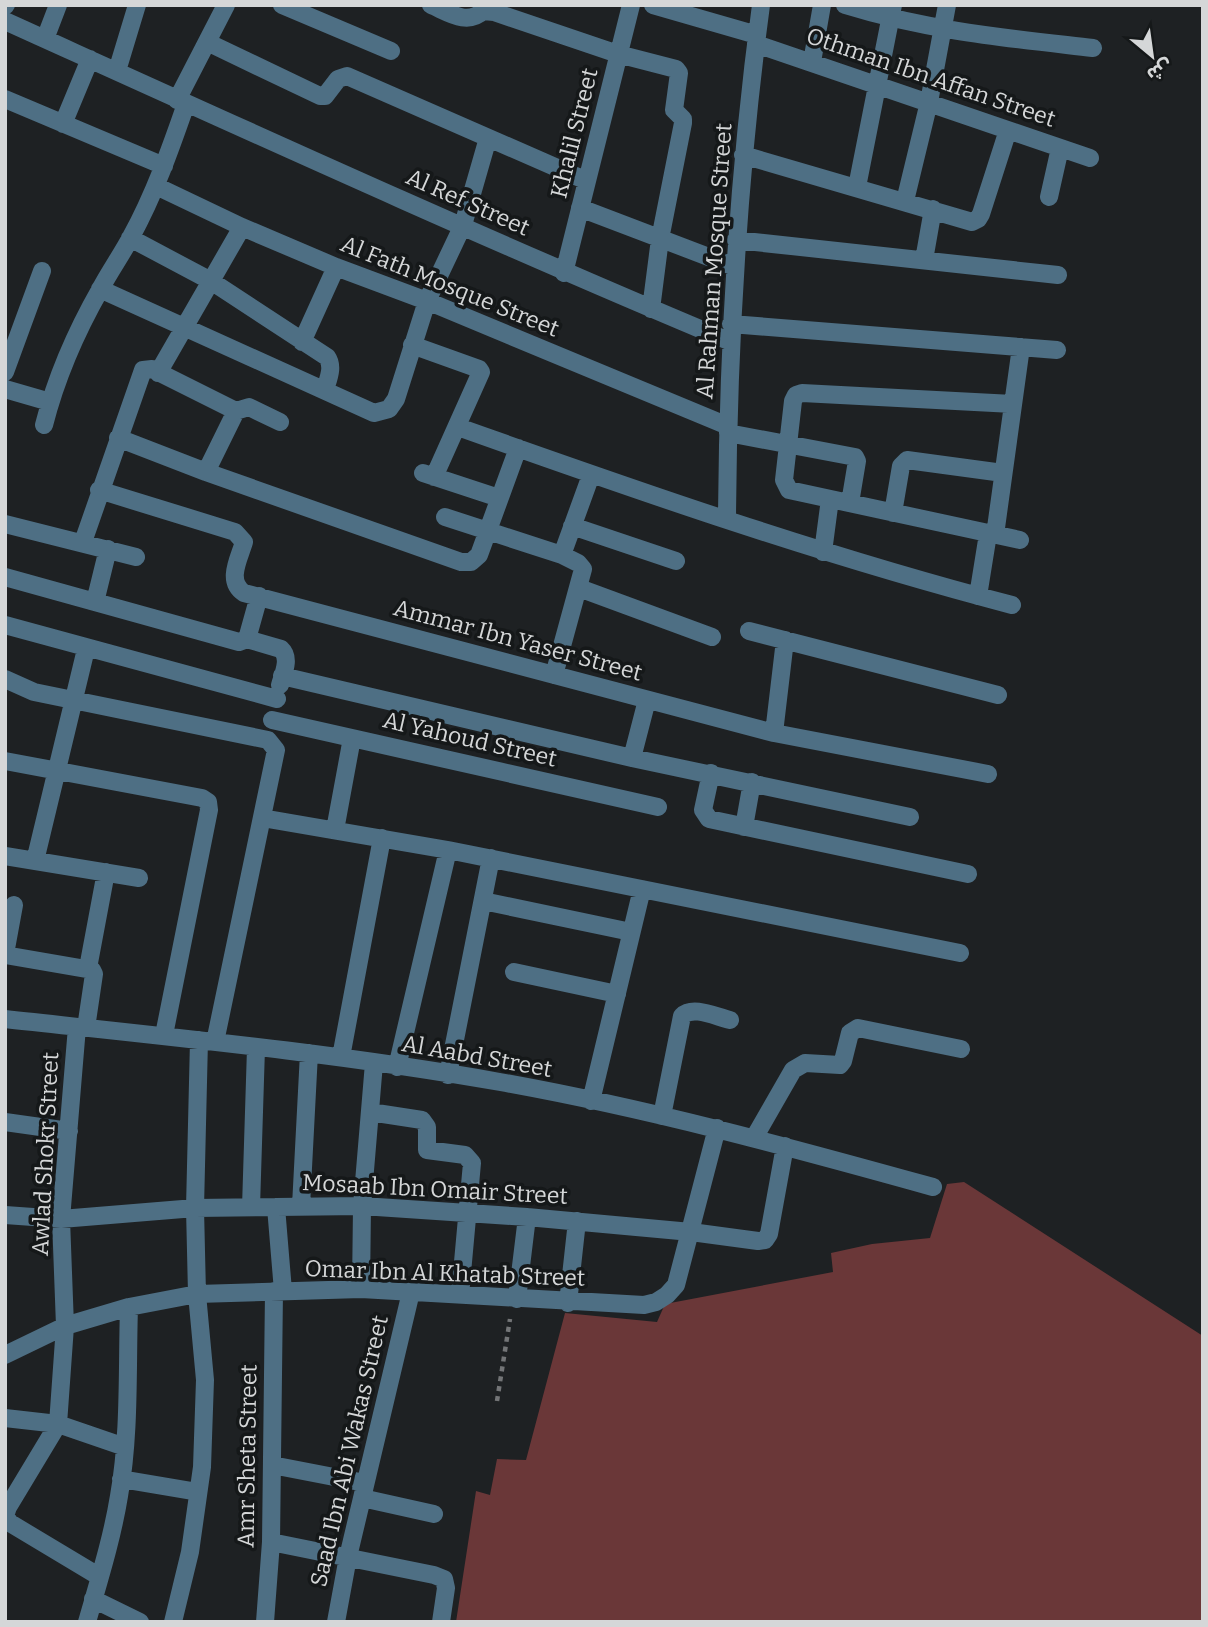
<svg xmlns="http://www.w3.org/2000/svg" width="1208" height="1627" viewBox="0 0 1208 1627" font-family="Bitter,'Noto Sans Arabic',serif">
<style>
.green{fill:#6a3738}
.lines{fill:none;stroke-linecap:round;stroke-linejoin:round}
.path{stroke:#737577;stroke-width:4.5;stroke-dasharray:5 5;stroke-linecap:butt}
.minor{stroke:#4e6f84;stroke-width:18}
.labels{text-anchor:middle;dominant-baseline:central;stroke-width:7;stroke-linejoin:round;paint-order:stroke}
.street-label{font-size:23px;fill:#d5d7d8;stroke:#151819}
</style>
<rect width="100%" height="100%" fill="#1e2123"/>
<path class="green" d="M964,1182L1203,1336V1622H456L476,1491L490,1495L497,1459L526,1460L565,1313L657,1322L665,1304L833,1272L831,1253L872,1244L930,1238L947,1184Z"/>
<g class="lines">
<path class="path" d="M497,1401L510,1319"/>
<path class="minor" d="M282,5L391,51
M431,5C448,12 467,26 483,11L494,12L618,54L676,69L679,73L674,110L683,119V123L660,239L651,309
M653,5L757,35
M845,5C929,31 1007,38 1093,48
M5,6L6,5
M5,21C246,130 487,240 731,342
M45,39L58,5
M207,42L320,96H325L338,79L347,76L587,181
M756,44L1090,158
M812,62L822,5
M117,71L137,5
M5,99L164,166
M177,100L226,5
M63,124L90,59
M743,155L972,222L978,219L981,214L1008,130
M156,186L242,227L336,267L427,301L728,426
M857,187L893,5
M1049,197L1060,148
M905,201L929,102L947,5
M580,208L735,267
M130,238L211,281L327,357C334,367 328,379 325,390
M736,240L1058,275
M924,260L933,209
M564,273L631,5
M100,289L374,413L389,409L396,399L427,301L463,225L488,138
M731,324L1057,350
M302,342L336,267
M412,345L479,369L481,372L434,477
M5,372L42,271
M158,373L242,227
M5,389L50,402
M1013,404L802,393L796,395L793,401L784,480L789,490L1020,540
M44,425C56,378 77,330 101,288C110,271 122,254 131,237C154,195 170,150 186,104
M458,427C641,492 824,556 1012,605
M728,433L855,457L857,461L850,503
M118,438L206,472L461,562H471L479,555L518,448
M206,472L236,411
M423,473L499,498
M99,490L235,532L244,542C239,559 226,581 244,593L774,733L988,774
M893,513L901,466L907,460L1003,473
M445,517L562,555L578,563L583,569L554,675
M727,520C728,348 738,176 761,5
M5,524L136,557
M572,526L676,561
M995,535L1021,347
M83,542L143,370L152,369L236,411L249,407L280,422
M823,552L830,499
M562,555L591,475
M5,577L239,642L247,639L259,596
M579,588L712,637
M978,596L988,534
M95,602L108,549
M5,625L277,699
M749,631L998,695
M247,639L281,649C291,658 283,674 280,685
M282,676L632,758L910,817
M5,679L34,692L268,740L276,750L215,1042
M272,720L658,807
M774,733L785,640
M632,758L647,700
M5,761L202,798L208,802L209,810L164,1035
M711,773L703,810L709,819L968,874
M262,818L448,850L960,953
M744,827L752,782
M335,830L352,738
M5,856L139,878
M35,861L86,649
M483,901L631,932
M5,954L14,905
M5,955L92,970L94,974L86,1028
M88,968L106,872
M514,972L617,994
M5,1019C170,1037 336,1053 500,1082C646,1108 789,1147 933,1187
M77,1027L61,1219L65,1326L58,1424L8,1507L5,1516L10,1523L100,1577
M341,1057L382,838
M397,1067L448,850
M448,1075L491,858
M591,1101L642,889
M370,1112L422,1120L427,1127V1150L465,1155L472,1163L460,1295
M662,1116L682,1016C693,1005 716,1017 730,1020
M5,1122L69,1131
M754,1138L793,1070L805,1063L840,1065L843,1061L850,1033L858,1028L961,1049
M301,1206L309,1053
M251,1207L256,1048
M276,1207L283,1291
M5,1215L61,1219L195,1208L362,1206L527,1217L691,1232L758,1241L765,1240L769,1234L785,1146
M361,1289L362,1206L374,1063
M517,1299L527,1217
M568,1303L577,1221
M5,1355L65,1326L129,1307L197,1294L361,1289L644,1305L656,1302L667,1295L676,1285L717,1128
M5,1418L58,1424L125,1447
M272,1465L365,1483
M121,1479L198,1492
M362,1498L434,1514
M271,1542L434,1575L444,1579L446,1588L441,1622
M93,1599L140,1622
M87,1622C99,1580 112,1539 119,1496C130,1434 127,1370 129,1307
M173,1622L190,1552L202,1467L205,1380L197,1294L195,1208L199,1040
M265,1622L271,1542L274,1291
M336,1622L348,1557L411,1292"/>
</g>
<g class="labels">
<g class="street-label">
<text transform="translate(931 77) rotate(19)">Othman Ibn Affan Street</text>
<text transform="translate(574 133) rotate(-76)">Khalil Street</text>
<text transform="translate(468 202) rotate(24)">Al Ref Street</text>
<text transform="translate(714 261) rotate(-86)">Al Rahman Mosque Street</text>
<text transform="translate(450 286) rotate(22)">Al Fath Mosque Street</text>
<text transform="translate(518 640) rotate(15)">Ammar Ibn Yaser Street</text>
<text transform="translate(470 739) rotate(13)">Al Yahoud Street</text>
<text transform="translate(477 1056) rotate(10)">Al Aabd Street</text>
<text transform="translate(45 1154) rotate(-87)">Awlad Shokr Street</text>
<text transform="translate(435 1189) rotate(3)">Mosaab Ibn Omair Street</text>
<text transform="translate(445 1273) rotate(2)">Omar Ibn Al Khatab Street</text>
<text transform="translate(349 1451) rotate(-77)">Saad Ibn Abi Wakas Street</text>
<text transform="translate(247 1456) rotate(-89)">Amr Sheta Street</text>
</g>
</g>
<rect width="1208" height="1627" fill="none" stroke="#d5d7d8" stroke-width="14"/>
<g transform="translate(1152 56) rotate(151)" stroke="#151819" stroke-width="5" paint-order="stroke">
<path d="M0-5L12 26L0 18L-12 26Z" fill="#d5d7d8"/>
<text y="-10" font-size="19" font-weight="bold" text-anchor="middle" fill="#d5d7d8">ش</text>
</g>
</svg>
